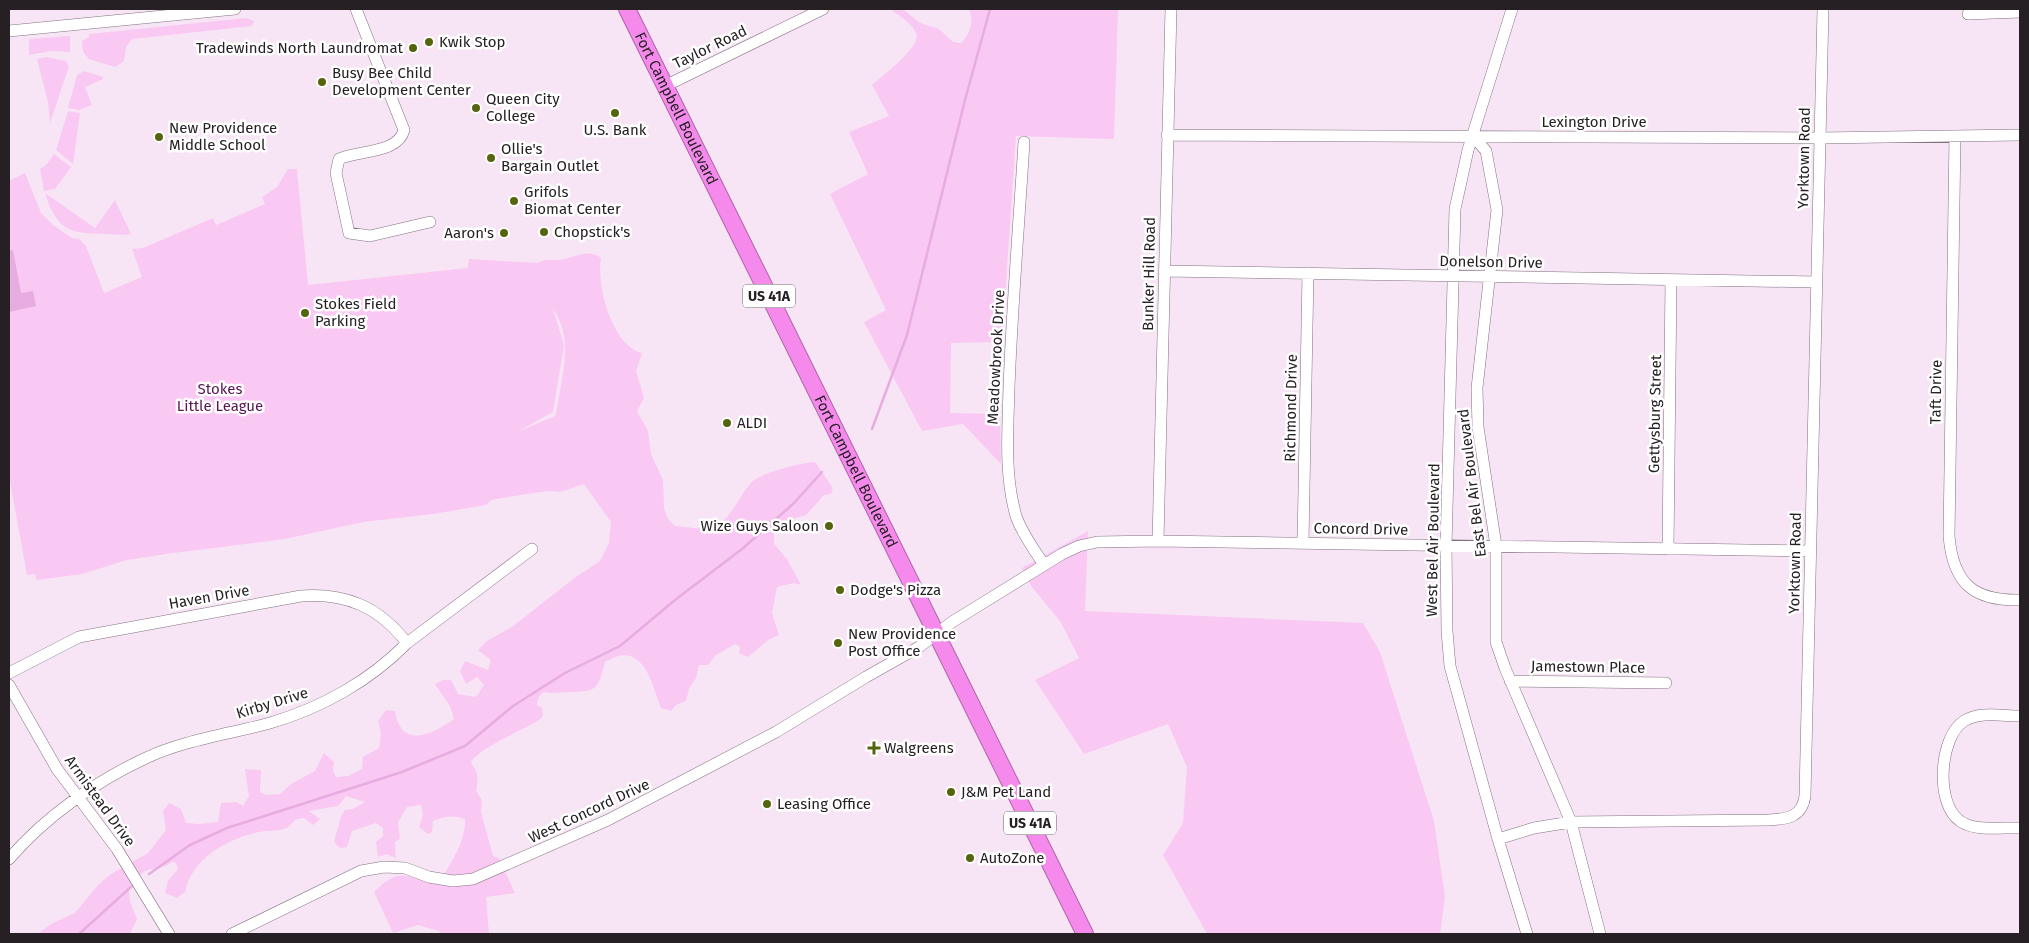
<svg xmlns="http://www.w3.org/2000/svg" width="2029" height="943" viewBox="0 0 2029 943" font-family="'Fira Sans',sans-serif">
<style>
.green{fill:#f9c9f3;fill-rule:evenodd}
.water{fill:#e7ace0}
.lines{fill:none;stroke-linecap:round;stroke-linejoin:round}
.stream{stroke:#e7ace0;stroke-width:2.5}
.minor-casing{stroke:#82727f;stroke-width:12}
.highway-casing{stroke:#ad65a6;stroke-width:18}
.minor{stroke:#fff;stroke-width:11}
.highway{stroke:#f68aec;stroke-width:16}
.poi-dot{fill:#55650e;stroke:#fff;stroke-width:2}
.labels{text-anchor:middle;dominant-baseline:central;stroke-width:5;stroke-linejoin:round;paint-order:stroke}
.shield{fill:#fff;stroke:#676366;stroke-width:1}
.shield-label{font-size:14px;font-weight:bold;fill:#262025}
.poi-label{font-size:15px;fill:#262025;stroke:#fff;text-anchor:start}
.street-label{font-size:15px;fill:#262025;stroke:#fff}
.park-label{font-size:15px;fill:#591554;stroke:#fff}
</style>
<rect width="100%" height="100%" fill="#f7e5f5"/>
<path class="green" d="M890,9H903L920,23L939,29L953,42L961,43C971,33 974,22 969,9H1118L1114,139L1016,136L1002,342L951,343L950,413L1000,414L1001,464L963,424L922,431L864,322L886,310L830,194L868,174L849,132L889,116L872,85C882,76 922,47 916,33C911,22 898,15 890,9Z
M246,18L254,21L252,26L132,39L126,47L124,61L115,67L89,59L83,52L82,41L89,37V34Z
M70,36V52L51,51L29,55V39Z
M46,57L66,61L69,66L50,123L48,102L37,59Z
M84,71L103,77V79L85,87L92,105L79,110L68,108L77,75Z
M68,111L80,113L73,164L56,150Z
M54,154L71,167L55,189L44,191L40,169L46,165Z
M288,169H297L308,285L468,268L469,259L538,263C546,258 550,261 558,260C574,259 586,247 601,258C596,285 612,346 642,353L636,371L644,398L637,411L648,431L651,454L663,480L664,509L668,519L675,526C687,526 700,531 713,527C732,520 739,494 753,481C765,472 800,463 815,462L833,488L831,494L824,495L806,515L778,523L774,530V544L787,559L801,585L794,583L777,587L772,613L779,635L768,640L748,657L739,653L740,647L735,644L716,655L708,665H699L696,678L689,689L686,701L676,705L671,711L661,708C654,691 648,656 624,655C618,655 611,659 605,662C598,687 599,692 571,692C561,692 553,694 543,692L538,698L537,705L542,708L543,716L539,720C525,729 475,750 471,763C478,771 479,779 476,790L482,801L481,812L493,856L499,858L515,893L486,897L489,934H441L439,931L418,925L393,933L374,892C401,865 406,878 439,884C450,862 466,844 465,819C453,815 445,816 433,821L432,832L428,834L419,827L423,815L421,805L407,807L398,822L400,839L395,842L396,858L386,854L378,857L376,842L383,836V828L376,823L352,831L347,847L340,848L334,842L341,816L345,810L353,809L365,802L346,796L338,806L309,811L320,819L313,825L304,818L297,819C293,821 290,827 286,828C277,832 267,830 259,832C227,839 192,858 185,892L177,898L165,893L168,881L178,869L176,863L172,862C163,869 157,867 148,870C140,873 134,881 129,887L130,902L137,919L130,934H37L51,924L75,913L98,885L111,874L148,853L166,830L163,811L169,803L181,809L186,823L199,824L218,822L221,803L237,802L243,806L249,796L245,769L261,770L260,792L267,795L280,794L291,784L315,771L324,753L334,762L333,771L336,777L348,776L362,769L363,757L379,748L381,734L378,721L386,710L395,711C396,715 397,722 400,726C411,747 442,728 454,719L450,706L435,684L443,680H451L458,694L476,697L484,685L477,677L466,684L460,671L465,661L488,670L491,660L478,650L487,641L512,627L573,579L600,561L609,543L611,522L584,484L560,492L549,491L526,494L491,500L486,505L433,514L363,522L285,539L166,554L127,560L82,574L37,580L35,574L27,575L9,476V181L25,173L41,213L53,225L72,238L79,239L86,246L104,293L142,277L132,249L143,248L213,218L216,225L265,204L262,197L277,187ZM553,309C574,338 562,375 557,408L555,416L519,431L553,412L564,345Z
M45,193L95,228L115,200L131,234L123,235C81,231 60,242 45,193Z
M1088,531L1085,611L1363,623L1380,652L1434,821L1445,897L1440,934H1207L1163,855L1183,823L1187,767L1168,724L1084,754L1035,680L1079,658L1060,621L1031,586L1022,568Z"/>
<path class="water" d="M13,250L21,293L33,291L36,306L9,312V251Z"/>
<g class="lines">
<path class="stream" d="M872,429L907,335L965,100L990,9
M149,874L190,845L227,828L402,772L465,746L513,706L565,673L620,646L675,600L742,549L794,503L822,472
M79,934L132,886"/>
<defs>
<path id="minor" d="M356,9L404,130C398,154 358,150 339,159L336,173L349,233L370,236L430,222
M1512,9L1468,150L1455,209L1446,546L1447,631L1450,666L1498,839L1527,934
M1968,14L2020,12
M9,31L235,9
M665,86L823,9
M1167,135L1820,138L2020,135
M1955,136L1949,536C1953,583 1973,601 2020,600
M1474,137L1486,151L1497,210L1477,388L1478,427L1496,546V642L1505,668L1571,822L1600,934
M1024,142C1019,224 1012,306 1009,388C1008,430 1004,474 1016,516C1022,534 1034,549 1044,565
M1164,271L1816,282
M1158,541L1171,9
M1303,543L1308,273
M1668,549L1671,280
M9,673L79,637L301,596C347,593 379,607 407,643
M1510,681L1666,683
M9,685L57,769L117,849L169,934
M2020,716C2002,716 1980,711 1964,721C1939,737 1935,804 1960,821C1975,832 2003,827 2020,828
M1498,839L1534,828L1571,822L1769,820C1788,819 1802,817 1805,796L1823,9
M9,859C45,817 96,781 146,758C184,740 230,734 270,723C321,708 370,681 407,643L532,549
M232,934L361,871L384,867L405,868L429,877L453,881L473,879L608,820L776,732L866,677L919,647L952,622L1062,554L1079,546L1097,542L1158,541L1810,551"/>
<g id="highway">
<path id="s1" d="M627,9L1085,934"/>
</g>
</defs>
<use href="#minor" class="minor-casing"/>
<use href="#highway" class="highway-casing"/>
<use href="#minor" class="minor"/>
<use href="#highway" class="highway"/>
</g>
<g class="poi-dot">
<circle cx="429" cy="42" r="5"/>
<circle cx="413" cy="48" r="5"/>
<circle cx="322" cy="82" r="5"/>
<circle cx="476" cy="108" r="5"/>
<circle cx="615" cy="113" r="5"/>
<circle cx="159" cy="137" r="5"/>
<circle cx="491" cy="158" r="5"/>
<circle cx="514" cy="201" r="5"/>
<circle cx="544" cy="232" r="5"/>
<circle cx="504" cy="233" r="5"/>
<circle cx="305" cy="313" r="5"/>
<circle cx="727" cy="423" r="5"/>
<circle cx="829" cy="526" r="5"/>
<circle cx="840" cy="590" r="5"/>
<circle cx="838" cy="643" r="5"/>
<path d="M871.5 740.5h5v5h5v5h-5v5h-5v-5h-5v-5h5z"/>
<circle cx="951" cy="792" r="5"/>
<circle cx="767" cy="804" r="5"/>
<circle cx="970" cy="858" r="5"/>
</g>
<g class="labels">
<g class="shield">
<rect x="743" y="284.5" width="52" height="23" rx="4"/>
<rect x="1004" y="811.5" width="52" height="23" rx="4"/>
</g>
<g class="shield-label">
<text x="769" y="296">US 41A</text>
<text x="1030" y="823">US 41A</text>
</g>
<g class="poi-label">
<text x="439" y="42">Kwik Stop</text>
<text x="403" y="48" text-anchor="end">Tradewinds North Laundromat</text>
<text x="332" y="73">Busy Bee Child<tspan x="332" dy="17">Development Center</tspan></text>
<text x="486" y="99">Queen City<tspan x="486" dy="17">College</tspan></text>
<text x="169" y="128">New Providence<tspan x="169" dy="17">Middle School</tspan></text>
<text x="615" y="130" text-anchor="middle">U.S. Bank</text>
<text x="501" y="149">Ollie's<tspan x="501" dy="17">Bargain Outlet</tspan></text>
<text x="524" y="192">Grifols<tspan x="524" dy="17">Biomat Center</tspan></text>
<text x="554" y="232">Chopstick's</text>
<text x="494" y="233" text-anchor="end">Aaron's</text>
<text x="315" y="304">Stokes Field<tspan x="315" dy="17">Parking</tspan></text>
<text x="737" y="423">ALDI</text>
<text x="819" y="526" text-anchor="end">Wize Guys Saloon</text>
<text x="850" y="590">Dodge's Pizza</text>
<text x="848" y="634">New Providence<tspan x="848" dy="17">Post Office</tspan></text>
<text x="884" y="748">Walgreens</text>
<text x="961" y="792">J&amp;M Pet Land</text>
<text x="777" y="804">Leasing Office</text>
<text x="980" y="858">AutoZone</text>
</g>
<g class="street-label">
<text transform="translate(710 47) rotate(-26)">Taylor Road</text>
<text stroke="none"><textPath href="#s1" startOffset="111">Fort Campbell Boulevard</textPath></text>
<text x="1594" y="122">Lexington Drive</text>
<text transform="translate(1804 158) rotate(-89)">Yorktown Road</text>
<text transform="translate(1491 262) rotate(1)">Donelson Drive</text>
<text transform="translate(1149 274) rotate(-89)">Bunker Hill Road</text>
<text transform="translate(996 357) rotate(-87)">Meadowbrook Drive</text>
<text transform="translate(1936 392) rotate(-89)">Taft Drive</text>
<text transform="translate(1291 408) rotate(-89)">Richmond Drive</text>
<text transform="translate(1655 414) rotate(-89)">Gettysburg Street</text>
<text stroke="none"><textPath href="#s1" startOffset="516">Fort Campbell Boulevard</textPath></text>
<text transform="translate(1472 483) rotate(-97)">East Bel Air Boulevard</text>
<text transform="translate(1361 529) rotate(1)">Concord Drive</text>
<text transform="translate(1433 540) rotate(-89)">West Bel Air Boulevard</text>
<text transform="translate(1795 563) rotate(-89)">Yorktown Road</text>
<text transform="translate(209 597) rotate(-10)">Haven Drive</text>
<text transform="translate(1588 667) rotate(1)">Jamestown Place</text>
<text transform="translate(272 703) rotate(-17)">Kirby Drive</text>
<text transform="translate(100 801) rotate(54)">Armistead Drive</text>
<text transform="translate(589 811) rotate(-25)">West Concord Drive</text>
</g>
<g class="park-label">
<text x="220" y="389">Stokes<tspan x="220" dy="17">Little League</tspan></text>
</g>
</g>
<rect width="2029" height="943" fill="none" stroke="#262025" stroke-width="20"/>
</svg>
